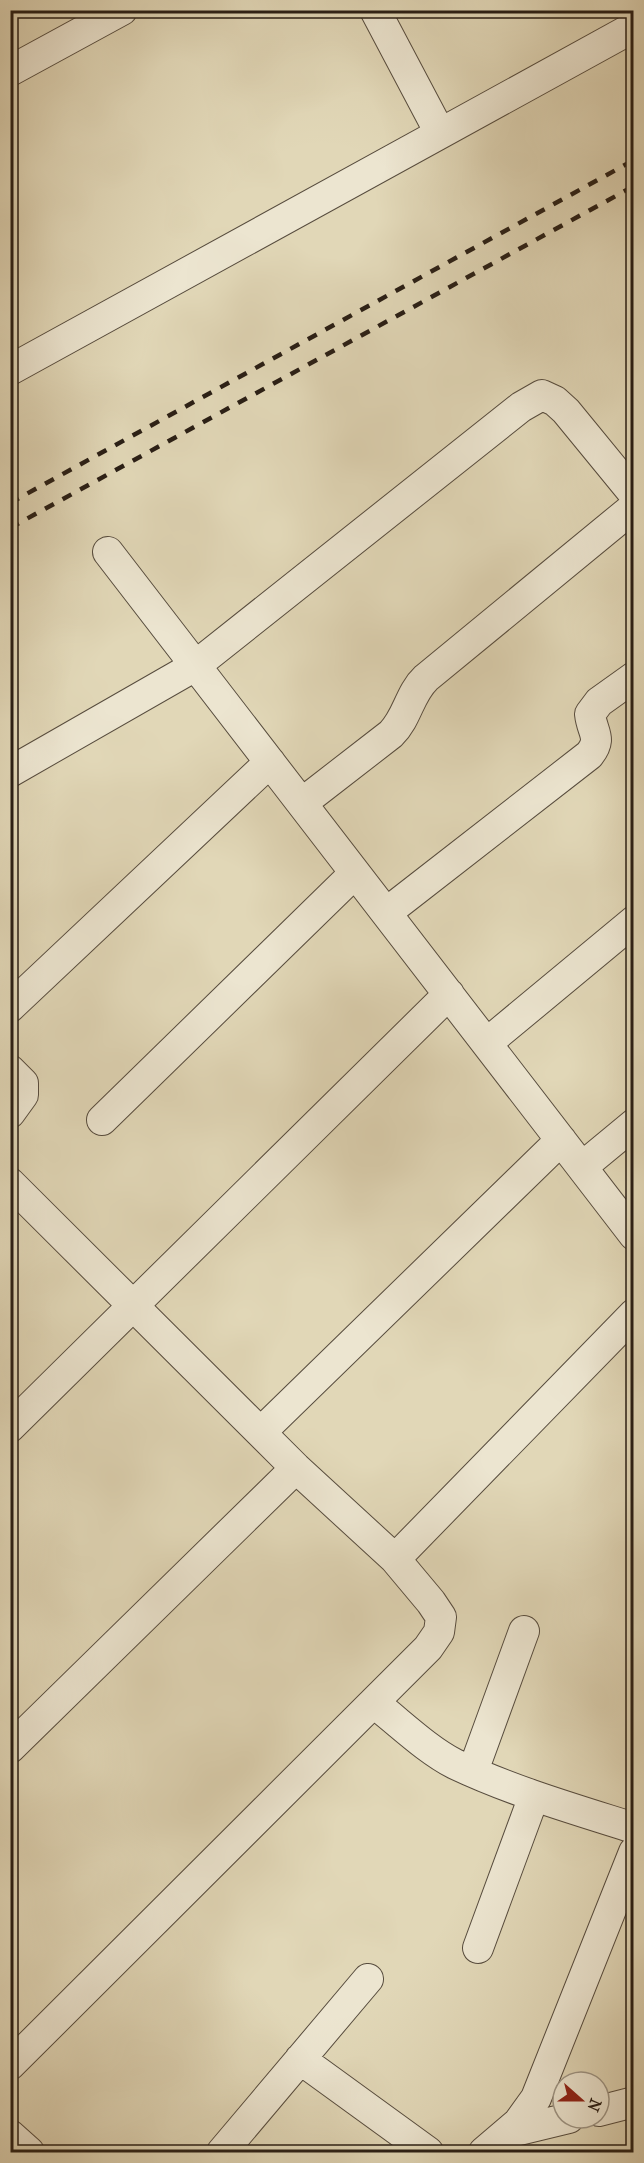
<svg xmlns="http://www.w3.org/2000/svg" width="644" height="2163" viewBox="0 0 644 2163" font-family="'IM FELL French Canon',serif">
<style>
.lines{fill:none;stroke-linecap:round;stroke-linejoin:round}
.street-casing{stroke:#574c3e;stroke-width:32}
.street{stroke:#ece5d0;stroke-width:30}
.rail{stroke:#291e15;stroke-width:4.5;stroke-dasharray:10 10;stroke-linecap:butt}
</style>
<rect width="100%" height="100%" fill="#e1d7b7"/>
<filter id="stains"><feTurbulence type="fractalNoise" baseFrequency=".00333" numOctaves="4"/><feColorMatrix values="0 0 0 0 .2 0 0 0 0 .09 0 0 0 0 .02 0 0 0 .5 -.17"/></filter>
<radialGradient id="worn" r=".72"><stop offset=".6" stop-color="#630" stop-opacity="0"/><stop offset="1" stop-color="#630" stop-opacity=".3"/></radialGradient>
<g class="lines">
<defs>
<path id="street" d="M375,10L440,133
M10,71L122,10
M10,370L634,27
M108,552L634,1235
M10,772L195,666L521,407L542,395L555,401L566,411L634,494
M302,803L391,734C408,717 409,694 426,678L634,507
M386,913L589,755C603,738 592,733 590,714L599,702L634,677
M10,1007L270,762
M487,1043L634,921
M10,1070L23,1083V1095L10,1113
M102,1120L355,873
M582,1167L634,1124
M10,1183L296,1468L395,1559L431,1602L441,1617L439,1632L428,1648L10,2065
M10,1427L449,994
M261,1432L561,1140
M395,1559L634,1314
M374,1703C400,1723 426,1749 455,1764C512,1791 574,1809 634,1828
M10,1748L296,1468
M473,1771L524,1631
M478,1948L534,1796
M300,2059L428,2152
M599,2111L634,2102
M507,2133L569,2118
M10,2135L29,2152
M222,2152L368,1979
M484,2152L518,2123L536,2098L634,1852"/>
</defs>
<use href="#street" class="street-casing"/>
<use href="#street" class="street"/>
<path class="rail" d="M10,503L634,160
M10,528L634,186"/>
</g>
<rect width="644" height="2163" fill="none" stroke="#e1d7b7" stroke-width="36"/>
<rect x="12" y="12" width="620" height="2139" fill="none" stroke="#291e15" stroke-width="3"/>
<rect x="18" y="18" width="608" height="2127" fill="none" stroke="#291e15" stroke-width="1.5"/>
<g transform="translate(581 2100) rotate(111)"><circle r="28" fill="#ece5d0" stroke="#9e9585" stroke-width="1.5"/>
<path d="M0-4.5L10 22L0 15L-10 22Z" fill="#8f2418"/>
<text y="-9" font-size="16" font-weight="bold" text-anchor="middle" fill="#291e15">N</text>
</g>
<rect width="100%" height="100%" filter="url(#stains)"/>
<rect width="100%" height="100%" fill="url(#worn)"/>
</svg>
